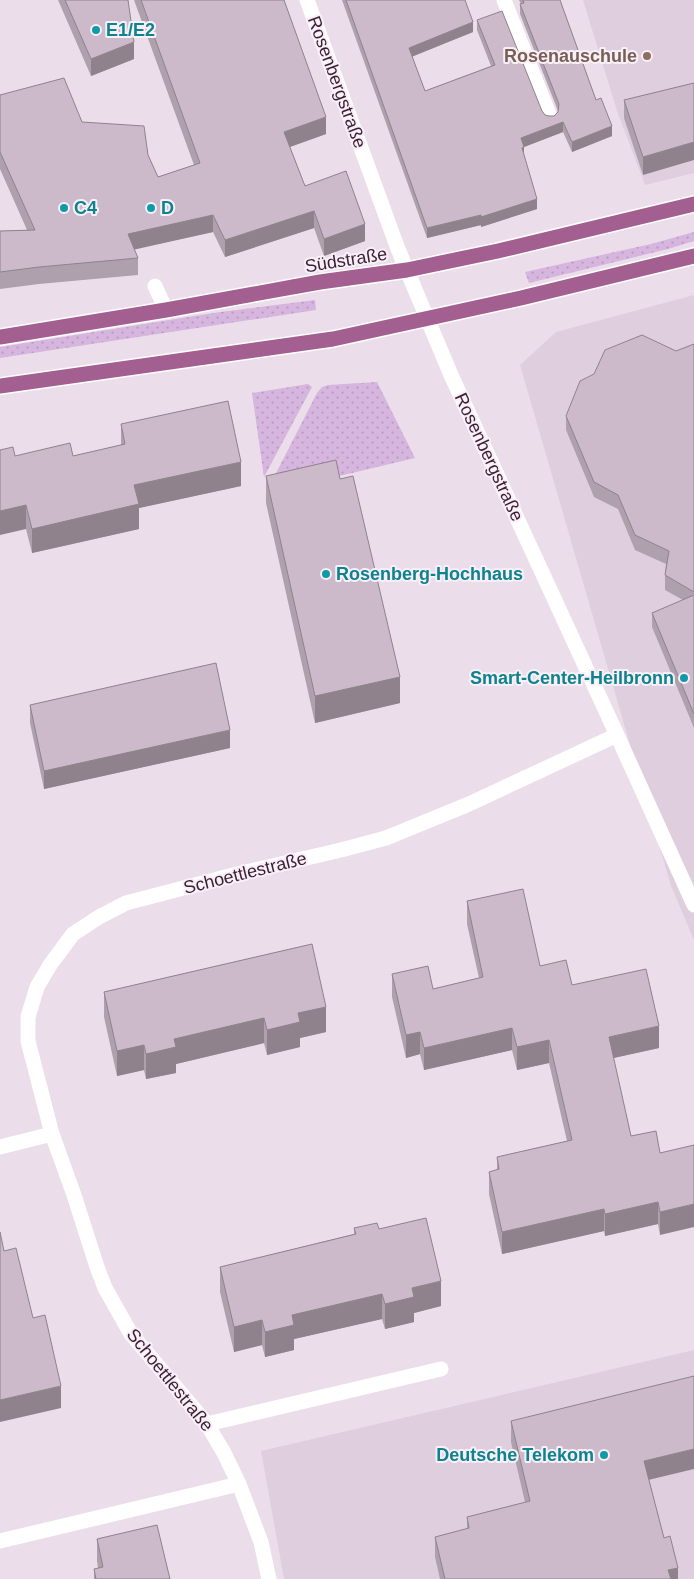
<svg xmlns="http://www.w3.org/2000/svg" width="694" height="1579" viewBox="0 0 694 1579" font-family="Helvetica,sans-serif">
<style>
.built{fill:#dfcfde}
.grass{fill:url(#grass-dots)}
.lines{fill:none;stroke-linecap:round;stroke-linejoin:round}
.major-casing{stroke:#fff;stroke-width:18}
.minor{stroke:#fff;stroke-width:15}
.major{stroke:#a45f91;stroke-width:15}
.wall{fill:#afa0ae}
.shaded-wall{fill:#8f828d}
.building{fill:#ccbaca;stroke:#8f828d}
.culture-dot{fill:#0f9aa8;stroke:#f8eff7;stroke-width:2}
.education-dot{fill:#8d6e63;stroke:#f8eff7;stroke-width:2}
.labels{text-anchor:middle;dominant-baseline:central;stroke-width:4;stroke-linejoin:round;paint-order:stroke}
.culture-label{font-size:18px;font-weight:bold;fill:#0d838f;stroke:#f8eff7;text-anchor:start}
.education-label{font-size:18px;font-weight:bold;fill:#785e54;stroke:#f8eff7;text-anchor:end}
.street-label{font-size:18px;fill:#3c1e34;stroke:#f8eff7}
</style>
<defs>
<pattern id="grass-dots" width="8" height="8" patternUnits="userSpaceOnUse" patternTransform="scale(1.25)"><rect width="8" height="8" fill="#d6b5de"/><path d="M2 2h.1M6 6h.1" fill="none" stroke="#b99bbf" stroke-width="1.8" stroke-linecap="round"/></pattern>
</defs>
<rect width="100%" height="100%" fill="#ebdeea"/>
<path class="built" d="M583,0H694V173L645,185L617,111Z
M694,295V940L671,886L520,365L556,332Z
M694,1350V1579H284L261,1451Z"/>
<path class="grass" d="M694,232V241L668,249L529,283L525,272L651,244Z
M315,300L316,310L0,358V347L213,313Z
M377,382L415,458L272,492V481L317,393L322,387L328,385Z
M308,384L312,387L264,477L252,393Z"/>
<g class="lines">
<defs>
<path id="major" d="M0,337L166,310L320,282L407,270L498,251L694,204
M0,386L333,339L521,298L694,256"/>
</defs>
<use href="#major" class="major-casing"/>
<path class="minor" d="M307,0L398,249L451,375L617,735L694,905
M504,0L550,117
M155,286L166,310
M0,1147L52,1134
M207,1424L441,1369
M0,1541L239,1484
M269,1579L261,1542L239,1484L224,1453L207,1424L131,1334L105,1288L97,1267L74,1195L52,1134L28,1041V1017L37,987L50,965L73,934L99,917L126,903L237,874L341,850L386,838L469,804L617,735"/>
<use href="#major" class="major"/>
</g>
<path class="wall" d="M58,0H128L134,59L91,76Z
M134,0H284L326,134L290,147L305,186L365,241L324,256L314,228L225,257L213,232L134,249L138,258V275L39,284L0,289V231L27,230L0,169V95L82,122L148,155L158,177L194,165Z
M342,0H465L473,32L412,56L425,91L491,66L477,30V20L542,111L545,115L549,116H554L558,112V111L520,14V4H521L519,0H560L596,100L612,136L572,152L563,132L524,147V156L537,209L481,227V225L427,238Z
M694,83L643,175L624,118V100Z
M694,344V728L652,627V613L683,600L665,590V575L666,564L635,550L618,509L594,497L566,430V416L676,351Z
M121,424L241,486L139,508V529L32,553L26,529L15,456H73L121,445Z
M266,476L340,479L400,703L315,723L266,503Z
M30,705L230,748L44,789L30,723Z
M467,901L540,966L572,985L659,1048L613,1058L631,1136L660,1153V1235L658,1224L605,1236L604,1231L502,1254L489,1194V1172L497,1170V1157L567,1141L549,1063L517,1070L512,1050L424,1070L420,1054L406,1058L392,997V974L433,989L479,978L467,924Z
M312,944L326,1032L300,1038V1047L267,1055L264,1043L176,1064V1073L146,1079L144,1070L117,1076L104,1017V992Z
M354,1228L379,1229L441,1306L414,1313V1322L385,1329L382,1319L294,1339V1350L265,1357L262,1345L234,1352L220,1292V1267L354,1234Z
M511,1421L649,1480L664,1538L678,1579H440L435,1557V1537L467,1529V1517L525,1502L511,1442Z
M97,1539L170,1579H94V1569L98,1568L97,1561Z"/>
<path class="shaded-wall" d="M473,22V32L409,58V48Z
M134,42V59L91,76V59Z
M326,117V134L284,149V132Z
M563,122V132L524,147V157L522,148L521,138Z
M612,126V136L572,152V142Z
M694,142V160L643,175V157Z
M537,199V209L481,227V217Z
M314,211V228L225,257V240Z
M213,215V232L128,251V234Z
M481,215V225L427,238V228Z
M365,224V241L324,256V239Z
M241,462V486L139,508V529L32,553V529L134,485Z
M26,505V529L0,535V511Z
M400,677V703L315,723V696Z
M230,730V748L44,789V771Z
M326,1007V1032L300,1038V1047L267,1055V1030L298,1013Z
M264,1018V1043L176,1064V1073L146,1079V1054L174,1039Z
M659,1026V1048L609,1059V1037Z
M512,1028V1050L424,1070V1048Z
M420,1032V1054L406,1058V1035Z
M549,1040V1063L517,1070V1047Z
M144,1045V1070L117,1076V1051Z
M658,1202V1224L605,1236V1214Z
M694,1204V1227L660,1235V1212Z
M604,1209V1231L502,1254V1232Z
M441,1281V1306L414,1313V1322L385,1329V1304L412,1288Z
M382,1294V1319L294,1339V1350L265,1357V1332L292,1315Z
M262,1320V1345L234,1352V1327Z
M61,1386V1408L0,1422V1400Z
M694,1449V1469L644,1481V1461Z
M678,1568V1579H668V1570Z"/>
<path class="building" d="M65,0H128L134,42L91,59Z
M141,0H284L326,117L284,132L305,186L346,171L365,224L324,239L314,211L225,240L213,215L128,234L138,258L39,267L0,272V231L35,230L0,152V95L64,78L82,122L144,126L148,155L158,177L200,163Z
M346,0H465L473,22L409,48L425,91L495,65L477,20L502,11L542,111L545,115L549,116H554L558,112L559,104L520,4L524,3L523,0H560L596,100L601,98L612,126L572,142L563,122L521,138L524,147L522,148L537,199L481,217V215L427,228Z
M694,83V142L643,157L624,100Z
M642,335L676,351L694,344V592L665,575L669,551L635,535L618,495L594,482L566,416L580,381L594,374L605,350Z
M228,401L241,462L134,485L139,504L32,529L26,505L0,511V450L13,447L15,456L70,443L73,456L125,444L121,424Z
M336,460L340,479L353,476L400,677L315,696L266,476Z
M694,595V714L652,613Z
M216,663L230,730L44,771L30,705Z
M523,889L540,966L566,960L572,985L646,969L659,1026L609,1037L631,1136L656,1131L660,1153L694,1145V1204L660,1212L658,1202L605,1214L604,1209L502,1232L489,1172L499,1169L497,1157L572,1140L549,1040L517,1047L512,1028L424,1048L420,1032L406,1035L392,974L428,966L433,989L483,977L467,901Z
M312,944L326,1007L298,1013L300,1022L267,1030L264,1018L174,1039L176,1047L146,1054L144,1045L117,1051L104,992Z
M426,1218L441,1281L412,1288L414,1297L385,1304L382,1294L292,1315L294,1325L265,1332L262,1320L234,1327L220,1267L356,1234L354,1228L377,1223L379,1229Z
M0,1232L4,1251L16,1248L33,1318L45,1315L61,1386L0,1400Z
M694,1376V1449L644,1461L664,1538L670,1536L678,1568L668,1570L671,1579H445L435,1537L469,1528L467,1517L530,1501L511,1421Z
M157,1525L170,1579H96L94,1569L103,1567L97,1539Z"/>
<g class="culture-dot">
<circle cx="96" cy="30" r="5"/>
<circle cx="64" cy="208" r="5"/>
<circle cx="151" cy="208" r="5"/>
<circle cx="326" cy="574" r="5"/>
<circle cx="684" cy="678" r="5"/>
<circle cx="604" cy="1455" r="5"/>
</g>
<circle class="education-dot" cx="647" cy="56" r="5"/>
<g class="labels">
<g class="culture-label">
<text x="106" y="30">E1/E2</text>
<text x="74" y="208">C4</text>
<text x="161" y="208">D</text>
<text x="336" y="574">Rosenberg-Hochhaus</text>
<text x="674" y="678" text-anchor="end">Smart-Center-Heilbronn</text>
<text x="594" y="1455" text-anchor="end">Deutsche Telekom</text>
</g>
<g class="education-label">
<text x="637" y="56">Rosenauschule</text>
</g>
<g class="street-label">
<text transform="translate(337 82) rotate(70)">Rosenbergstraße</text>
<text transform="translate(346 260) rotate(-9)">Südstraße</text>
<text transform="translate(489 457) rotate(65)">Rosenbergstraße</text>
<text transform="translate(245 873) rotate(-14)">Schoettlestraße</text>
<text transform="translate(170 1380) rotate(51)">Schoettlestraße</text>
</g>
</g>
</svg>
